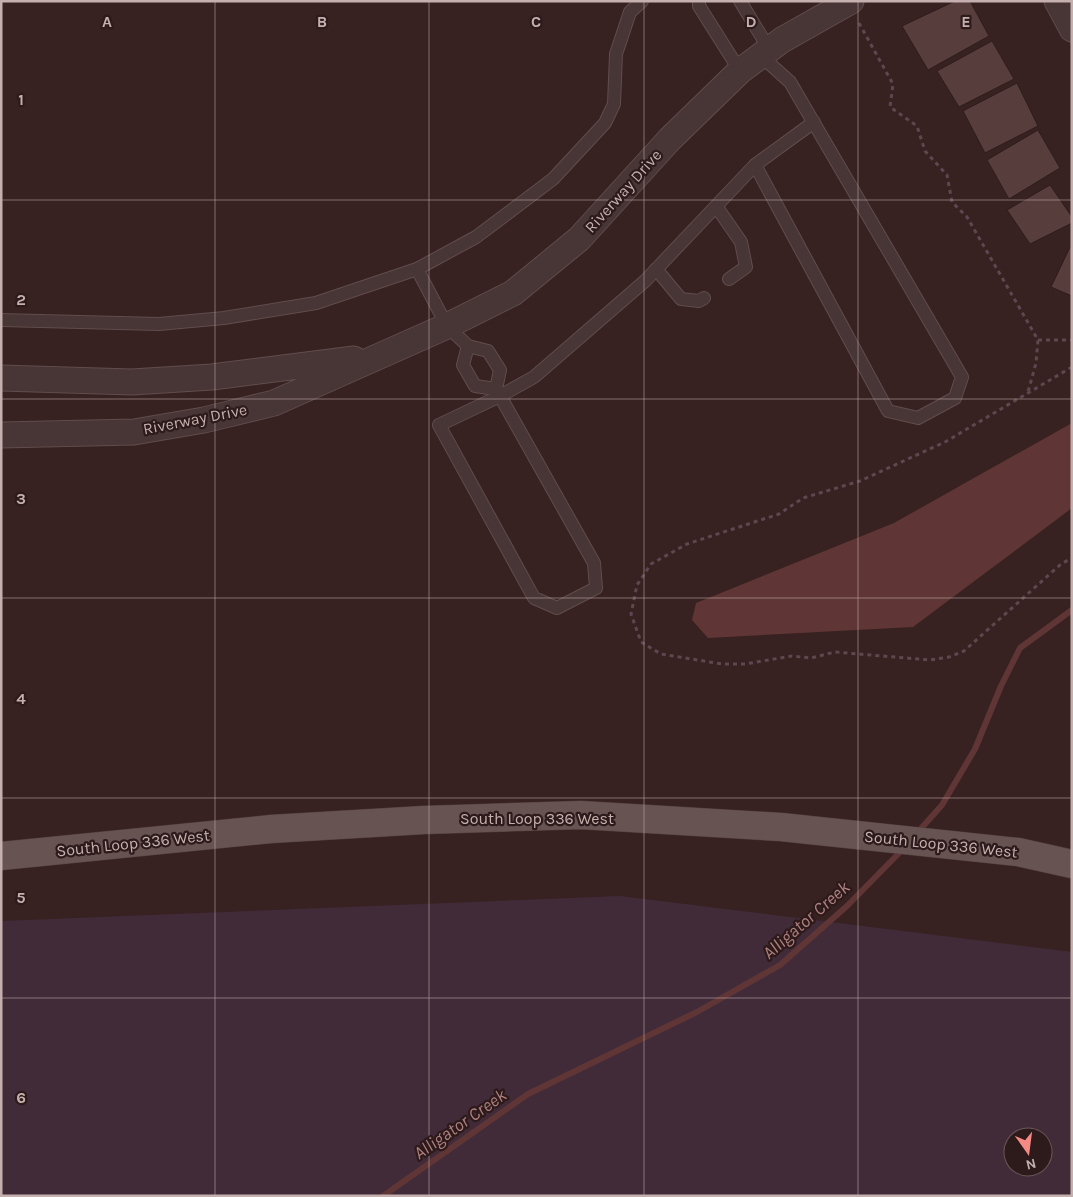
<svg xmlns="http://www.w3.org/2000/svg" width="1073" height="1197" viewBox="0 0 1073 1197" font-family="Karla,sans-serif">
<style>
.green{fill:#422b39;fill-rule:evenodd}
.water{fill:#5f3635}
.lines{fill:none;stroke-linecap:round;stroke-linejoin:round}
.stream{stroke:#5f3635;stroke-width:6}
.building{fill:#583d3d;stroke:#2f1c1c}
.service-casing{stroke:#604d4c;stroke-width:14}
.minor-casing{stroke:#604d4c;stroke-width:27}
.primary-casing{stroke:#523e3e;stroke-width:29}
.path{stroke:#5d4850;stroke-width:3;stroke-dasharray:4 4;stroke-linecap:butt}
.service{stroke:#483535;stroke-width:12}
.minor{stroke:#483535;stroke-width:25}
.primary{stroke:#685353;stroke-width:28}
.grid{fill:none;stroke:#c5b0af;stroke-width:1;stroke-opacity:0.55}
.labels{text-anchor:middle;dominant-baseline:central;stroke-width:4.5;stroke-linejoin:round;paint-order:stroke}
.street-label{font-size:16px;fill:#c5b0af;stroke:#2d1a1a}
.water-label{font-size:18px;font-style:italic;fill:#b18080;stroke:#2d1a1a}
.grid-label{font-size:16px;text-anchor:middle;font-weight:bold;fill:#c5b0af;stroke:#2d1a1a;stroke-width:4.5;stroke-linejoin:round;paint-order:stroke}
</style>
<rect width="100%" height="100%" fill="#382121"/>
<path class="green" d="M620,896L1072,952V1196H1V921ZM1013,1137H1043V1167H1013Z"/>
<path class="water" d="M1072,423V508L913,627L708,638L692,620L696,603L894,523Z"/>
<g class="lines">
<path class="stream" d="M917,833L942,805L975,749L1001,686L1020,648L1072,610
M383,1196L528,1094L697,1012L780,965L847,906L904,848"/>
</g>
<path class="building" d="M955,1H970L989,36L928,70L902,26Z
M992,41L1014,79L959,107L937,71Z
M1017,83L1038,126L985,153L963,111Z
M1038,130L1060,168L1009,199L987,160Z
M1050,185L1072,217V223L1030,244L1007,210Z
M1072,243V296L1051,287Z"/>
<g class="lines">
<defs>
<path id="service" d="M699,1V6L740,71
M740,1L769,49
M755,165L888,411L918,418L955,398L962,377L790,82L760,55
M716,206L741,242L746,267L729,279
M417,269L447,326L468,346L488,351L500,370L496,389L475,386L463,365L468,346
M656,269L681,299L699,301L704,298
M1,320L159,324L224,318L316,303L417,269L476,237L553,179L605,123L614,104L616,54L630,12L642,1
M496,389L500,396L594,563L596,588L557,608L534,598L439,425L500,396L534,377L645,281L755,165L814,122"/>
<path id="minor" d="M1057,1L1072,29
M1,378L132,382L212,377L354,359
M1,435L134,432L204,420L274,403L447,326L513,293L579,239L670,139L740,71L782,40L851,1"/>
<path id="primary" d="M1,856L271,829L424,820L581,815L781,827L1018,852L1072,864"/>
</defs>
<use href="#service" class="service-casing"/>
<use href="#minor" class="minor-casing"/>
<use href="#primary" class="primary-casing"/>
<path class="path" d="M859,23L893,84L890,107L917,126L925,151L947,175L952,202L967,217L1038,340L1036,363L1028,392
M1038,340H1072
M1072,367L945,442L860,481L803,498L779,514L687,544L651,564L637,585L631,614L641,642L661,654L722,664H745L792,656L811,658L835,652L930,660L949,657L964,651L1061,564L1072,558"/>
<use href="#service" class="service"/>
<use href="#minor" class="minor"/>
<use href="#primary" class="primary"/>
</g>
<path class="grid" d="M215,1V1196M429,1V1196M644,1V1196M858,1V1196M1,200H1072M1,399H1072M1,598H1072M1,798H1072M1,998H1072"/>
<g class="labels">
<g class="street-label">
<text transform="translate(623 191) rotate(-48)">Riverway Drive</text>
<text transform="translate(195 419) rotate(-11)">Riverway Drive</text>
<text x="537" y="818">South Loop 336 West</text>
<text transform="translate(133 843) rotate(-6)">South Loop 336 West</text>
<text transform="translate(941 844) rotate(6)">South Loop 336 West</text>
</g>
<g class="water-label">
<text transform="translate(806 920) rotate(-41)">Alligator Creek</text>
<text transform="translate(460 1124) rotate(-35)">Alligator Creek</text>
</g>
</g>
<g class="grid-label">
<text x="107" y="27">A</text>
<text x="322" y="27">B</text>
<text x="536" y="27">C</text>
<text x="751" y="27">D</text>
<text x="966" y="27">E</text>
<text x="21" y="105">1</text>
<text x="21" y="305">2</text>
<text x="21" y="504">3</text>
<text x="21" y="704">4</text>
<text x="21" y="903">5</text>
<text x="21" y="1103">6</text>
</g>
<rect width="1073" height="1197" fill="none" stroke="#c5b0af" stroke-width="5"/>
<g transform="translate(1028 1152) rotate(166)"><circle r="24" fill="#2d1a1a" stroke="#6a5656"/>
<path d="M0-4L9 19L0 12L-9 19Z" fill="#f58984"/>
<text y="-8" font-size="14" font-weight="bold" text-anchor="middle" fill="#c5b0af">N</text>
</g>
</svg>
